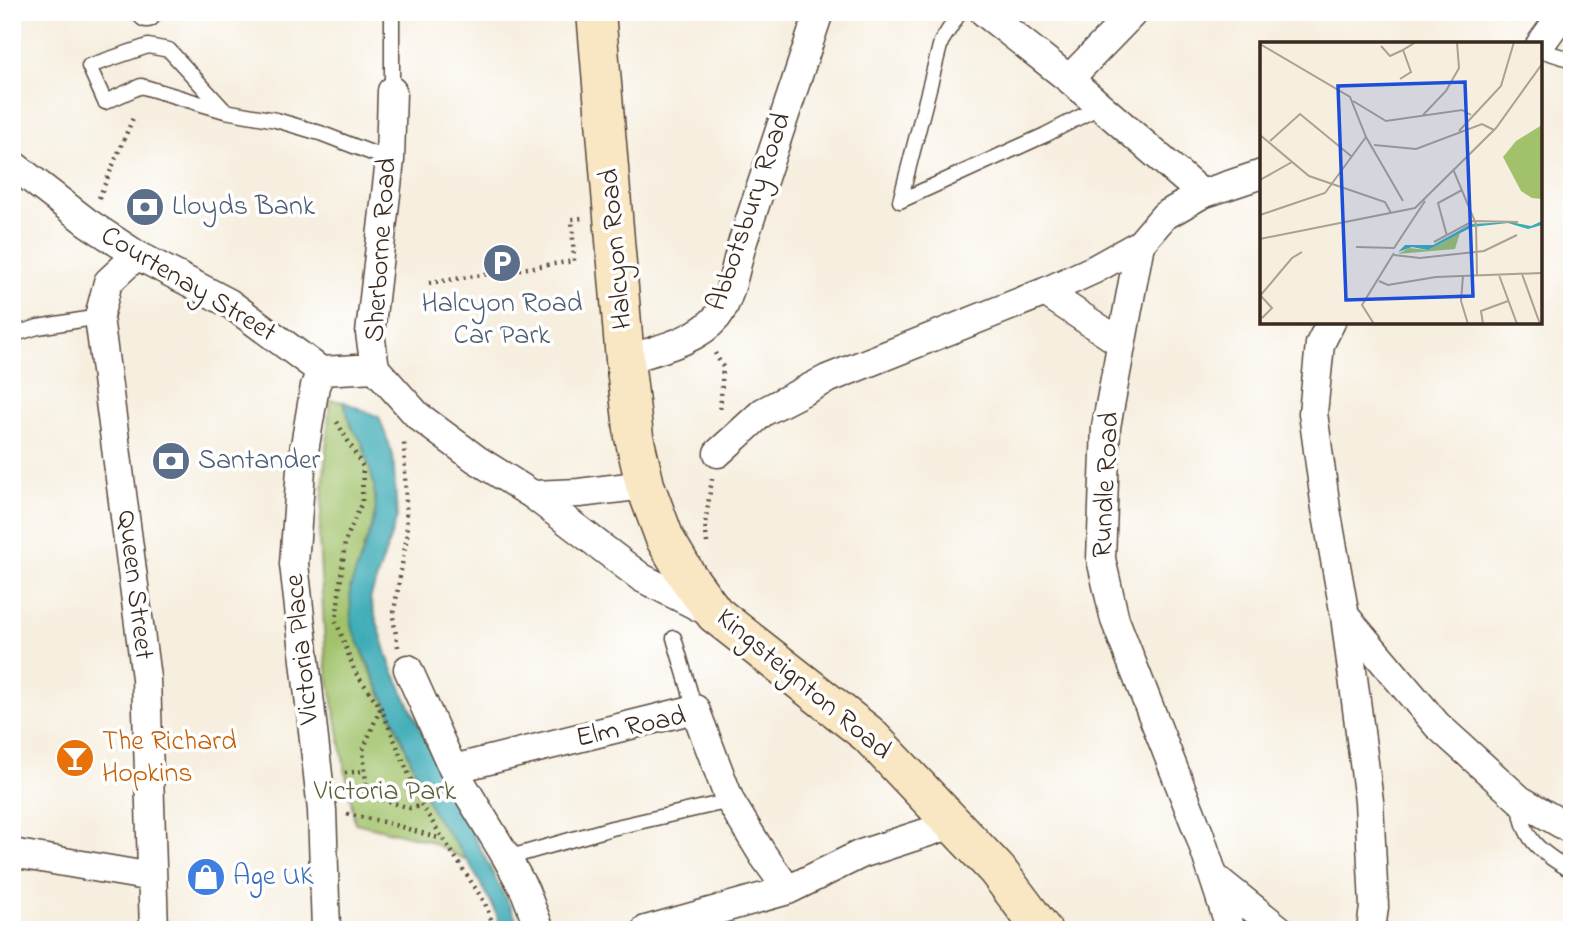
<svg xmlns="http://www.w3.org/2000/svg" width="1584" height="942" viewBox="0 0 1584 942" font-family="'Indie Flower',sans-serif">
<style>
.green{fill:#a1c26a;stroke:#6e7644;stroke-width:2}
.water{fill:#3cacb7;stroke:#3c6b6a;stroke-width:2}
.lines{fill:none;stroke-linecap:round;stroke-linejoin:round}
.lane-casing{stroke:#57473b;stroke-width:17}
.street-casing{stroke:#57473b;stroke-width:31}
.secondary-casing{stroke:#57473b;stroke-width:41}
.path{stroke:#57473b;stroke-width:4.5;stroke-dasharray:2 5;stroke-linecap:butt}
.lane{stroke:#fff;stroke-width:14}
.street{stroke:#fff;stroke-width:28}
.secondary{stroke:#f9e7c3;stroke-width:38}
.labels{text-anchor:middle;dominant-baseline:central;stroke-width:7;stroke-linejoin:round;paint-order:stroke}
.service-label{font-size:28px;fill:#4e5e75;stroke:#fff;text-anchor:start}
.street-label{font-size:28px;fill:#3b2a1e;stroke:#fff}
.food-label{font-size:28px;fill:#c56008;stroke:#fff;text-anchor:start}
.park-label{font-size:28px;fill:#5f5f39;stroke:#fff}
.shop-label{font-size:28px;fill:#366cbe;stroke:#fff;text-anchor:start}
.inset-road{fill:none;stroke:#aba091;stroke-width:2}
.view{fill:#1d4ed8;fill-opacity:0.15;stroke:#1d4ed8;stroke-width:3.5}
.inset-edge{fill:none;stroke:#3b2a1e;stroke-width:3.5}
</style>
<rect width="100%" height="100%" fill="#fff"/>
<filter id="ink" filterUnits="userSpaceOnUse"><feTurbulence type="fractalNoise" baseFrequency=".0143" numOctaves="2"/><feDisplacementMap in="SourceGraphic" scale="14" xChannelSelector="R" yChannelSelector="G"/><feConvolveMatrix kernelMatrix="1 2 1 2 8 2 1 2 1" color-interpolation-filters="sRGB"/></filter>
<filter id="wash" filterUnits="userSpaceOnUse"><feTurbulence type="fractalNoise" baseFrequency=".00686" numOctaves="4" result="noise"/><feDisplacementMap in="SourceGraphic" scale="28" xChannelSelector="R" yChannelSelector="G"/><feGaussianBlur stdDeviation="1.57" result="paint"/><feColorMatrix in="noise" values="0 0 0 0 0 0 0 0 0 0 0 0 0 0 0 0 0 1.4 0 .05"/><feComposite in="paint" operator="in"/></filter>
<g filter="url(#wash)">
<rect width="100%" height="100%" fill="#f6eede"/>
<path class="green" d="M330,400L344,402L351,426L362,441L374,484L376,508L372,527L363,549V655L398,730L433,813L468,861L429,841L355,823L326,664L319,539Z"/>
<path class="water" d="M344,402L379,417L393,455L397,517L370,599L390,664L436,762L522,930H502L495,910L468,861L433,813L398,730L351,625L350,588L372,527L376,508L374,484L362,442L351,426Z"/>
</g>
<g filter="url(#ink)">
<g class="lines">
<defs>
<path id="lane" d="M392,12V91
M960,12L941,42L900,201L1045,135L1101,106
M1540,50L1572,60
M225,111L169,50L148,46L89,66L105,102L141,86L225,111L276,120L320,133L390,160
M12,335L38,327L99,317
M674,638L695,709
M1520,800C1521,839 1540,852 1572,871
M507,858L612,828L730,801"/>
<path id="street" d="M147,12V13
M984,12L1069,79L1202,194
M1540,45L1564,12
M1069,79L1134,12
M392,91L390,160L370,333L375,368L418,416L476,459L533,495L642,578L711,613
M12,164L88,223L137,255L229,303L321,371L375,368
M1140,244L1106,427L1101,559L1115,620L1200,836L1231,930
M137,255L108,282L99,317L146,678L154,930
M1045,292L1121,343
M1331,322L1320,344L1313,413L1326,509L1345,616L1369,801L1374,907L1371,930
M625,360C655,350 696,342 717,317C731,300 736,263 743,241C768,165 794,89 819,12
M321,371L315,386L301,469L294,564L322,810L326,930
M718,453L763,412L827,379L1045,292L1095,269L1140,244L1164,216L1202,194L1262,174
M533,495L579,493L645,485
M1345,616L1437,725L1520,800L1572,830
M408,669L453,769L507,858L525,891L540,930
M453,769L695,709L730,801L763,855L788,890
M12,853L152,877
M1214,877L1280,930
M646,930L788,890L861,854L953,824"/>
<path id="secondary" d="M596,12L625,360L634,437L645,485L665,539L687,576L715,614L868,734L997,870L1042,930"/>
</defs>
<use href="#lane" class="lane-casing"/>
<use href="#street" class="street-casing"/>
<use href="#secondary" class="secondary-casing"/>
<path class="path" d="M99,198L133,118
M429,283L574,261L572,219L583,218
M715,353L723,367L720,412
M337,422L363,467L362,502L345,542L336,621L355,672L381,708L422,806L485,903L495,930
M707,543L705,524L712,479
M398,647L393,617L407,536L404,440
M380,709L363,750L367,795L410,808L422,806
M345,773L365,771
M347,814L388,823L442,839"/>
<use href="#lane" class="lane"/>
<use href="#street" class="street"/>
<use href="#secondary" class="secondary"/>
</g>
</g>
<defs>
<symbol id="bank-disc" viewBox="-11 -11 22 22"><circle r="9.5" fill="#5c6f8a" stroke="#fff"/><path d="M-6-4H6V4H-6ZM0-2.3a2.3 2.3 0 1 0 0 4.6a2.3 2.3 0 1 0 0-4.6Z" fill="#fff"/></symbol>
<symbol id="parking-disc" viewBox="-11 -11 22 22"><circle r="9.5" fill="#5c6f8a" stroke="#fff"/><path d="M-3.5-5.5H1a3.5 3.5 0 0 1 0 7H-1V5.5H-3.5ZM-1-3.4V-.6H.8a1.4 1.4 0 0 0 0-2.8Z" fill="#fff"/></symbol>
<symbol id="bar-disc" viewBox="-11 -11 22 22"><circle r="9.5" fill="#e8710a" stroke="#fff"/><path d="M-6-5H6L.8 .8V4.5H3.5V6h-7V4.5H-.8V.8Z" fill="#fff"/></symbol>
<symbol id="shop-disc" viewBox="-11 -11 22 22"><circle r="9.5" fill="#3f7fe0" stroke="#fff"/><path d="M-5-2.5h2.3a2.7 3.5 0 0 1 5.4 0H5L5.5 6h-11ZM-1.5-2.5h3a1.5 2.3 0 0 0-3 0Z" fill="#fff"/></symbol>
</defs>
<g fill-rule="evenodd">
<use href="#bank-disc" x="123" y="185" width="44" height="44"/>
<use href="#parking-disc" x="480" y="241" width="44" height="44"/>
<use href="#bank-disc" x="149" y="439" width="44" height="44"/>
<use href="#bar-disc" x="53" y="736" width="44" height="44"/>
<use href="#shop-disc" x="184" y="855" width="44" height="44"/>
</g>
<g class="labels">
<g class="service-label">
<text x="172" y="207">Lloyds Bank</text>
<text x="502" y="304" text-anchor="middle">Halcyon Road<tspan x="502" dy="32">Car Park</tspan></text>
<text x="198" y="461">Santander</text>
</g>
<g class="street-label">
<text transform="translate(750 212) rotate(-71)">Abbotsbury Road</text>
<text transform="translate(617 249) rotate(-95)">Halcyon Road</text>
<text transform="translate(382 250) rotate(-86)">Sherborne Road</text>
<text transform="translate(188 285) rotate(31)">Courtenay Street</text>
<text transform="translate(1107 485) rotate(-87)">Rundle Road</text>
<text transform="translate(134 585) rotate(83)">Queen Street</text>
<text transform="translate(303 649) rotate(-96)">Victoria Place</text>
<text transform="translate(803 685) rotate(40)">Kingsteignton Road</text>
<text transform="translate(631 728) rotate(-12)">Elm Road</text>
</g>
<g class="food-label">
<text x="102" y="742">The Richard<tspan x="102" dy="32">Hopkins</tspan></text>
</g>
<g class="park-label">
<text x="385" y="792">Victoria Park</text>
</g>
<g class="shop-label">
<text x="233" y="877">Age UK</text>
</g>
</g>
<g transform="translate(1260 42)">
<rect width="282" height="282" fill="#f6eede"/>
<path d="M282,83V157L272,156L261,149L243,115L256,99ZM200,191L195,207L138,212L149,206L168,208Z" fill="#a1c26a"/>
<path d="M282,179V183L268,187L248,181L212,185L168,208L152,205L138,210L145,203H173L211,182L250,180L271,184Z" fill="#3cacb7"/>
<path class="inset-road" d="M0,2L90,55L106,95L143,159M121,4L130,14L143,8M140,37L151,30L143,8L156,0M93,59L126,79L202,68L211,73M163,73L186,49L199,26L197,0M199,89L241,44L254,0M0,93L49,134L125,160L131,171M10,99L40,72L91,114M114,103L156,107L222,82L234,88M193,127L216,182L217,233M0,138L32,120M0,173L65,151L106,95M187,194L178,161L202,148M0,197L155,166L236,86L282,22M174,200L213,179L258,180M96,205L134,206L165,159M134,213L160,216L224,209L257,193M262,232L280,282M239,233L257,282M203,234L201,259L208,282M119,239L128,243L176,235L282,231M0,254L32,216L42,210M1,254L12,266L2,276M114,282L102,263L134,211M223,282L221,269L248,259"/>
<path class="view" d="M205,40L213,254L86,258L78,44Z"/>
<rect width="282" height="282" class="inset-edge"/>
</g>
<rect width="1584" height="942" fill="none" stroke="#fff" stroke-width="42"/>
</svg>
